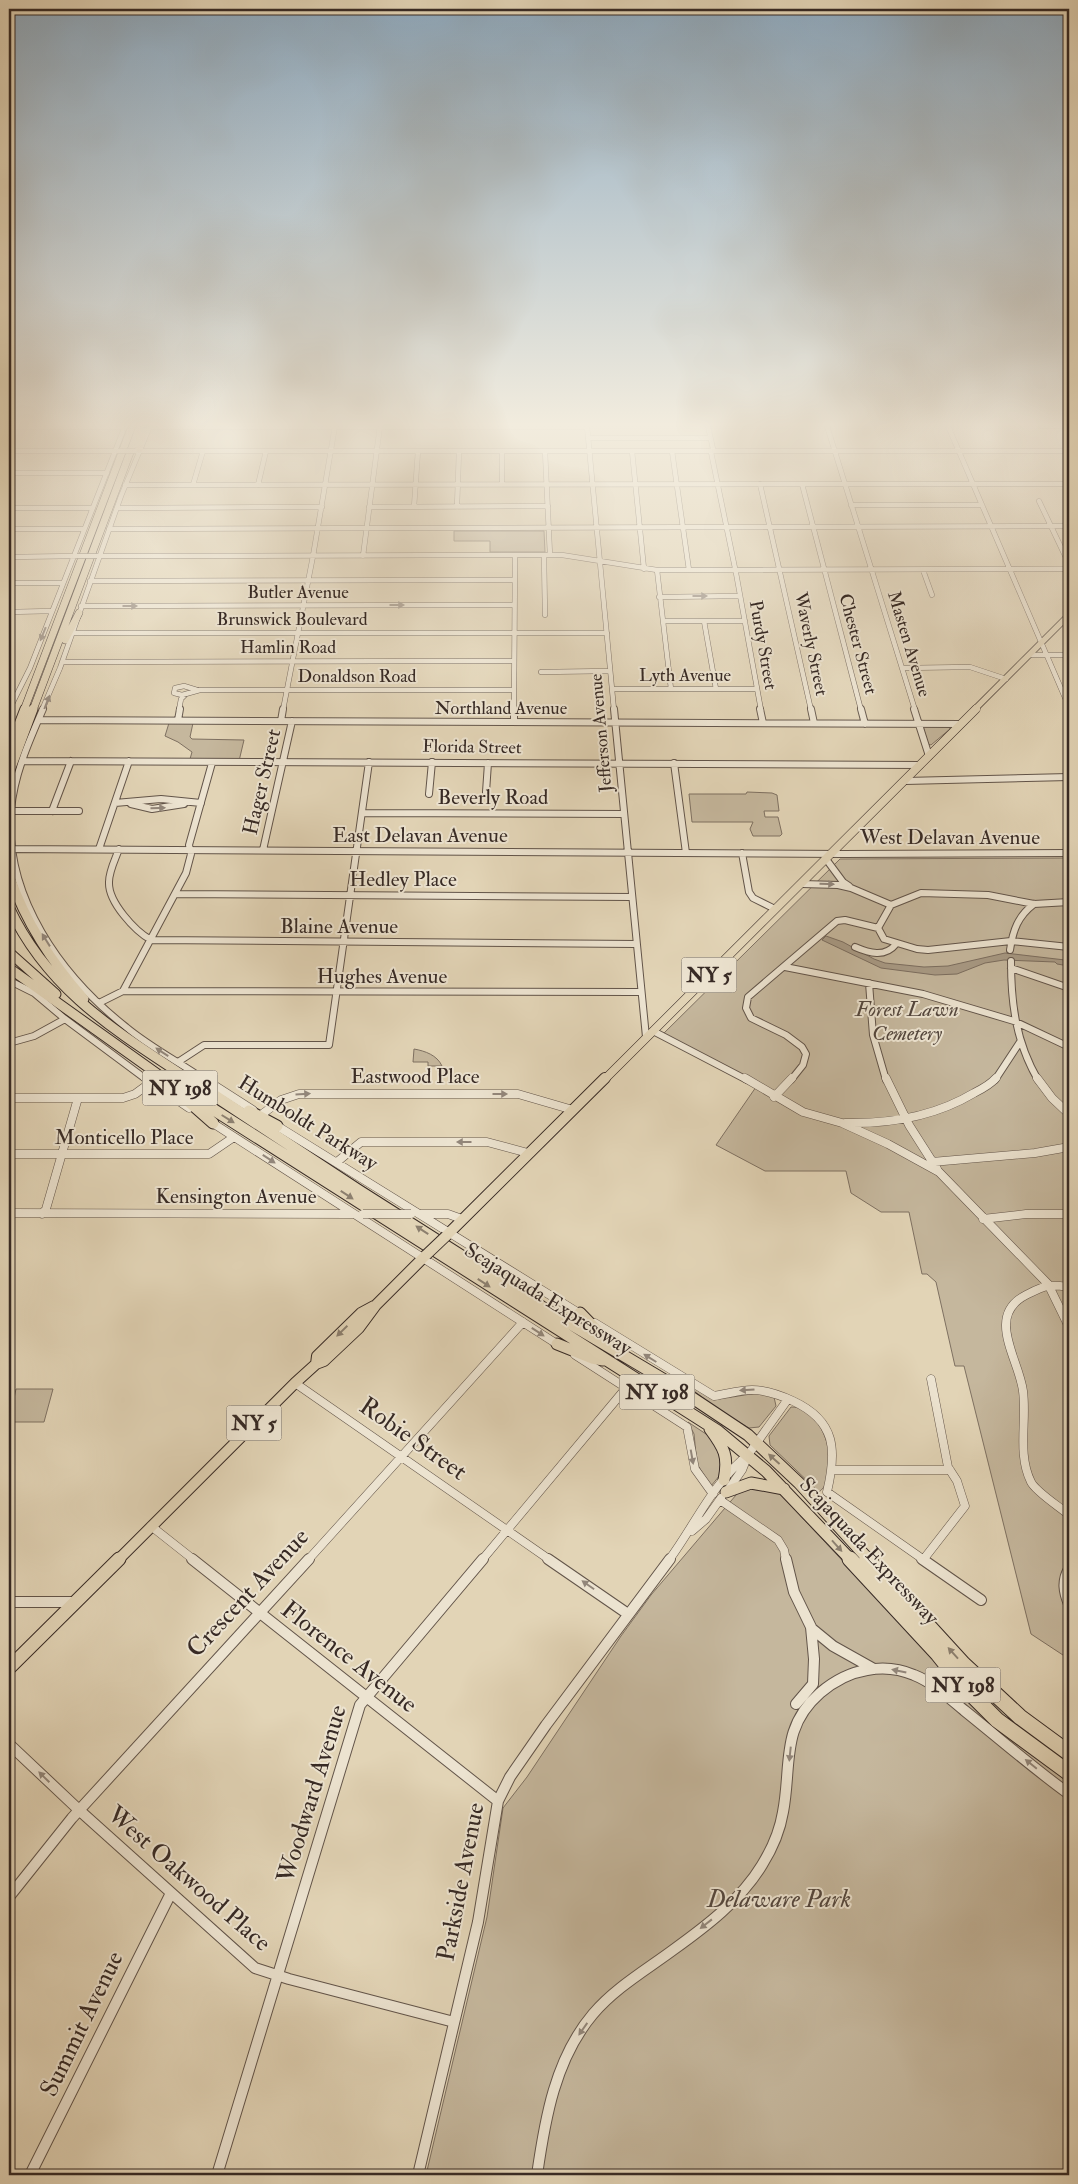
<svg xmlns="http://www.w3.org/2000/svg" width="1078" height="2184" viewBox="0 0 1078 2184" font-family="'IM FELL Double Pica',serif">
<style>
.green{fill:#c5b79d;stroke:#7e7061}
.water{fill:#a89a85;stroke:#7b6d5f}
.lines{fill:none;stroke-linecap:round;stroke-linejoin:round}
.minor-far3-casing{stroke:#625449;stroke-width:5.5}
.minor-far2-casing{stroke:#625449;stroke-width:8}
.minor-far1-casing{stroke:#625449;stroke-width:9}
.minor-casing{stroke:#625449;stroke-width:12}
.major-far3-casing{stroke:#372a25;stroke-width:7}
.major-far2-casing{stroke:#372a25;stroke-width:9}
.major-far1-casing{stroke:#372a25;stroke-width:12}
.major-casing{stroke:#372a25;stroke-width:15}
.highway-far3-casing{stroke:#372a25;stroke-width:8}
.highway-far2-casing{stroke:#372a25;stroke-width:11}
.highway-far1-casing{stroke:#372a25;stroke-width:13}
.highway-casing{stroke:#372a25;stroke-width:17}
.minor-far3{stroke:#ece3d0;stroke-width:4.5}
.minor-far2{stroke:#ece3d0;stroke-width:6}
.minor-far1{stroke:#ece3d0;stroke-width:8}
.minor{stroke:#ece3d0;stroke-width:10}
.major-far3{stroke:#e2d4b6;stroke-width:5.5}
.major-far2{stroke:#e2d4b6;stroke-width:8}
.major-far1{stroke:#e2d4b6;stroke-width:10}
.major{stroke:#e2d4b6;stroke-width:13}
.highway-far3{stroke:#e2d4b6;stroke-width:7}
.highway-far2{stroke:#e2d4b6;stroke-width:9}
.highway-far1{stroke:#e2d4b6;stroke-width:11}
.highway{stroke:#e2d4b6;stroke-width:15}
.minor-bridge-far1-casing{stroke:#625449;stroke-width:5.5;stroke-linecap:butt}
.minor-bridge-casing{stroke:#625449;stroke-width:9;stroke-linecap:butt}
.major-bridge-casing{stroke:#372a25;stroke-width:12;stroke-linecap:butt}
.minor-bridge-far1{stroke:#ece3d0;stroke-width:4.5}
.minor-bridge{stroke:#ece3d0;stroke-width:8}
.major-bridge{stroke:#e2d4b6;stroke-width:10}
.oneway{fill:#92867a}
.oneway2{fill:#8c7f6e}
.labels{text-anchor:middle;dominant-baseline:central;stroke-width:4;stroke-linejoin:round;paint-order:stroke}
.far-street-label{font-size:18px;fill:#372a25;stroke:#ece3d0}
.shield{fill:#ece3d0;stroke:#6d6258;stroke-width:1}
.shield-label{font-size:20px;font-weight:bold;fill:#372a25}
.street-label{font-size:21px;fill:#372a25;stroke:#ece3d0}
.park-label{font-size:21px;font-style:italic;fill:#53463d;stroke:#ece3d0}
.near-street-label{font-size:25px;fill:#372a25;stroke:#ece3d0}
.near-park-label{font-size:25px;font-style:italic;fill:#53463d;stroke:#ece3d0}
</style>
<rect width="100%" height="100%" fill="#e2d4b6"/>
<filter id="stains"><feTurbulence type="fractalNoise" baseFrequency=".004" numOctaves="4"/><feColorMatrix values="0 0 0 0 .2 0 0 0 0 .09 0 0 0 0 .02 0 0 0 .5 -.17"/></filter>
<radialGradient id="worn" r=".72"><stop offset=".6" stop-color="#630" stop-opacity="0"/><stop offset="1" stop-color="#630" stop-opacity=".3"/></radialGradient>
<path class="green" d="M454,531H544L545,552H490V541H454Z
M169,723H193L190,737L192,739L244,740L239,761L190,759L192,752L178,742L165,736Z
M923,726L949,727L950,729L931,745L928,744Z
M747,792L772,793L777,795L779,811H764L765,817H778L782,834L780,836H753L750,829L753,822H692L689,794H746Z
M1069,858V1659L1031,1634L964,1366H955L936,1282L927,1274H922L909,1212H881L851,1193L846,1171H765L716,1145L756,1087L661,1036L840,859Z
M414,1049C425,1051 437,1055 442,1066H428V1062H413Z
M676,1377L710,1398L720,1399L757,1393L774,1397L776,1406L759,1427L749,1428L716,1408Z
M16,1389H53L44,1422H9Z
M791,1407C824,1406 844,1473 819,1492L770,1445L769,1436Z
M688,1422L712,1438L721,1448L720,1475L711,1486L697,1464L694,1434Z
M742,1488L777,1492L782,1496L880,1601L1069,1778V2175H426L487,1917L503,1808L527,1777L621,1636L651,1595Z"/>
<path class="water" d="M826,936L843,942L874,959L885,963L924,967L948,966L1005,953L1065,960L1069,962V966L1057,964L1055,962L1004,960L985,963L957,974L935,975L881,968L822,940Z"/>
<g class="lines">
<defs>
<path id="minor-far3" d="M587,426L614,710
M708,426L713,449L711,452L736,573L761,710
M827,426L915,710
M948,426L1069,707
M1041,426H1069
M9,427H125
M150,427H587
M588,438H710
M9,451H118
M135,451H1069
M502,451V484
M545,451L550,555
M632,451L644,569
M672,451L689,570
M9,473H107
M760,484L811,710
M802,484L861,710
M125,485L1069,484
M193,485L203,451
M258,485L266,451
M1039,501L1069,564
M851,505H982
M369,507L548,506
M414,507L418,451
M457,507L459,451
M9,508H93
M117,508L322,507
M9,529H84
M109,529L1069,526
M544,555L545,615
M97,556L562,555L657,570L1069,569
M363,556L380,426
M9,557L77,556
M657,570L671,689
M923,570L932,595
M90,581L514,580
M9,583H63
M659,597L740,596
M81,606L514,605
M9,612L52,611
M663,621H745
M704,621L716,689
M73,633H607
M1030,655H1069
M62,662L514,661
M902,668L970,667L1006,679
M541,672L610,671
M612,689H757
M174,693L182,695L200,690H514
M174,693L175,688L184,686L197,690
M9,710L30,668L125,426
M42,710L60,668L121,496L150,426
M179,710L181,699L186,694
M283,710L313,556L335,426
M514,710L515,555"/>
<path id="minor-far2" d="M43,709C29,741 14,775 11,810C4,897 61,976 126,1027C150,1047 179,1062 205,1080
M614,709L646,1037
M760,709L763,723
M811,709L814,723
M861,709L865,724
M914,709L929,756
M9,711L10,709
M40,720L961,724
M178,720L180,709
M281,721L283,709
M514,722V709
M24,761L920,765
M674,763L686,853
M905,781L1069,777
M486,792L488,763
M429,794L432,762
M115,803L161,799L201,803
M131,804L152,809L184,804
M11,811H79
M52,811L71,761
M362,813L624,814
M9,849L843,854L1069,853
M99,849L129,761
M119,849C115,860 109,871 109,882C108,902 135,931 151,940L636,944
M263,850L292,721
M742,853L749,892L753,898L775,909
M826,859L843,882L849,886
M802,884L838,885L851,888L891,905
M175,894L632,897
M1069,902L1034,904L988,895L921,893L891,905L878,928L884,939L917,949L928,950L1011,941L1069,947
M855,947C869,953 885,958 896,944
M1010,950C1013,930 1018,916 1034,904
M1011,961C1011,1004 1016,1042 1038,1080
M785,967L923,994L1014,1021L1069,1047
M1011,968L1069,988
M12,982L34,993L65,1019L147,1080
M869,983L873,1035L886,1080
M123,991L640,992
M123,991L186,873L191,854L189,845L212,763
M99,1003L123,991
M653,1031L747,1080
M9,1043L34,1036L65,1019
M178,1062L204,1045H329L369,762
M791,1080L803,1065L806,1054L802,1047L786,1035L751,1018L746,1008L748,997L837,921L845,920L878,928
M995,1080L1020,1042"/>
<path id="minor-far1" d="M145,1078L189,1108
M203,1078L253,1110
M745,1078L803,1112L842,1123L888,1144L939,1172L1048,1284L1069,1327
M886,1078L909,1125L937,1169
M1037,1078L1052,1098L1069,1114
M774,1097L792,1078
M9,1098H123L135,1094L150,1083
M261,1115L281,1100L299,1094H518L573,1110
M211,1122L560,1346
M845,1123C891,1124 934,1117 974,1093C982,1089 990,1085 996,1078
M274,1124L582,1315
M9,1154H209L234,1137
M337,1162L361,1142H487L528,1153
M932,1162L1035,1153L1069,1147
M9,1213L353,1214
M42,1214L46,1209L78,1098
M421,1214H448L462,1219
M983,1219L1026,1214H1069
M1069,1287C1047,1284 1046,1285 1026,1295C985,1316 1019,1359 1023,1391C1027,1421 1017,1454 1031,1482C1036,1492 1060,1507 1069,1515
M595,1323L714,1396C727,1394 739,1390 752,1390C767,1390 780,1395 793,1401C836,1421 837,1450 827,1492L924,1560
M575,1355L687,1427L695,1469L713,1494
M295,1383L550,1560
M833,1470H950
M728,1490L742,1470L748,1455L788,1399
M720,1500L778,1540L784,1550L786,1560
M151,1526L194,1560
M692,1531L706,1519L721,1498
M308,1560L523,1322
M482,1560L626,1388
M669,1560C695,1525 713,1482 748,1455
M923,1560L965,1506L957,1481L948,1467L931,1379"/>
<path id="minor" d="M192,1559L498,1801
M548,1559L628,1614
M786,1559L794,1592L811,1627L814,1659L813,1684L796,1704
M922,1559L981,1600
M1069,1569C1062,1581 1064,1592 1069,1604
M9,1602H74
M811,1628L833,1646L874,1669
M9,1744L79,1810L255,1968L289,1979L454,2022
M9,1897L72,1818L309,1559
M30,2175L171,1893
M217,2175L360,1705L483,1559
M418,2175L478,1922L498,1801L510,1777L546,1725L670,1559
M537,2175C545,2119 555,2059 593,2014C615,1988 646,1970 673,1950C705,1927 741,1900 762,1865C772,1849 780,1830 783,1812C792,1765 780,1728 820,1693C834,1681 848,1673 867,1670C883,1667 900,1669 914,1675C934,1683 949,1698 965,1711C1000,1739 1033,1768 1069,1794"/>
<path id="major-far3" d="M974,710L1069,615"/>
<path id="major-far2" d="M604,1080L976,709"/>
<path id="major-far1" d="M446,1236L605,1078
M316,1364L317,1356L361,1313L374,1306
M118,1560L295,1383L316,1364L324,1361L359,1328L376,1305L426,1255"/>
<path id="major" d="M9,1668L119,1559"/>
<path id="highway-far3" d="M139,449L144,431
M65,640L79,613
M24,710L132,426
M33,710L140,426"/>
<path id="highway-far2" d="M9,750L25,709
M9,773L33,709
M9,875C26,923 51,961 84,999
M9,907C48,991 116,1031 190,1080
M9,952L56,994
M9,968L166,1080"/>
<path id="highway-far1" d="M164,1078L718,1431L766,1471L851,1560
M188,1078L358,1190L542,1307L673,1385L748,1435L799,1483L869,1560
M179,1093L213,1123
M249,1111L277,1126
M580,1313L608,1342
M557,1344L592,1358L603,1360
M710,1429C724,1448 729,1456 724,1480
M726,1492L751,1483L784,1489"/>
<path id="highway" d="M850,1559L938,1654L966,1689L997,1720L1069,1773
M867,1559L963,1664L1020,1717L1069,1753"/>
</defs>
<use href="#minor-far3" class="minor-far3-casing"/>
<use href="#minor-far2" class="minor-far2-casing"/>
<use href="#minor-far1" class="minor-far1-casing"/>
<use href="#minor" class="minor-casing"/>
<use href="#major-far3" class="major-far3-casing"/>
<use href="#major-far2" class="major-far2-casing"/>
<use href="#major-far1" class="major-far1-casing"/>
<use href="#major" class="major-casing"/>
<use href="#highway-far3" class="highway-far3-casing"/>
<use href="#highway-far2" class="highway-far2-casing"/>
<use href="#highway-far1" class="highway-far1-casing"/>
<use href="#highway" class="highway-casing"/>
<use href="#minor-far3" class="minor-far3"/>
<use href="#minor-far2" class="minor-far2"/>
<use href="#minor-far1" class="minor-far1"/>
<use href="#minor" class="minor"/>
<use href="#major-far3" class="major-far3"/>
<use href="#major-far2" class="major-far2"/>
<use href="#major-far1" class="major-far1"/>
<use href="#major" class="major"/>
<use href="#highway-far3" class="highway-far3"/>
<use href="#highway-far2" class="highway-far2"/>
<use href="#highway-far1" class="highway-far1"/>
<use href="#highway" class="highway"/>
<defs>
<path id="minor-bridge-far1" d="M118,451H135
M77,556H97"/>
<path id="minor-bridge" d="M363,1214H411"/>
<path id="major-bridge" d="M426,1255L446,1236"/>
</defs>
<use href="#minor-bridge-far1" class="minor-bridge-far1-casing"/>
<use href="#minor-bridge" class="minor-bridge-casing"/>
<use href="#major-bridge" class="major-bridge-casing"/>
<use href="#minor-bridge-far1" class="minor-bridge-far1"/>
<use href="#minor-bridge" class="minor-bridge"/>
<use href="#major-bridge" class="major-bridge"/>
</g>
<defs><path id="oneway-solid" d="M-6-.8H1V-3.2L6.5 0L1 3.2V.8H-6Z" transform="scale(1.25)"/></defs>
<g class="oneway">
<use href="#oneway-solid" transform="translate(700 596)"/>
<use href="#oneway-solid" transform="translate(397 605)"/>
<use href="#oneway-solid" transform="translate(130 606)"/>
<use href="#oneway-solid" transform="translate(43 634) rotate(112)"/>
<use href="#oneway-solid" transform="translate(47 702) rotate(-69)"/>
<use href="#oneway-solid" transform="translate(158 808) rotate(-1)"/>
<use href="#oneway-solid" transform="translate(827 884) rotate(2)"/>
<use href="#oneway-solid" transform="translate(46 940) rotate(-122)"/>
<use href="#oneway-solid" transform="translate(162 1052) rotate(-147)"/>
<use href="#oneway-solid" transform="translate(303 1094) rotate(-3)"/>
<use href="#oneway-solid" transform="translate(500 1094)"/>
<use href="#oneway-solid" transform="translate(464 1142) rotate(-180)"/>
<use href="#oneway-solid" transform="translate(269 1159) rotate(33)"/>
<use href="#oneway-solid" transform="translate(538 1332) rotate(33)"/>
<use href="#oneway-solid" transform="translate(650 1358) rotate(-148)"/>
<use href="#oneway-solid" transform="translate(747 1390) rotate(176)"/>
<use href="#oneway-solid" transform="translate(692 1457) rotate(80)"/>
<use href="#oneway-solid" transform="translate(588 1585) rotate(-145)"/>
<use href="#oneway-solid" transform="translate(899 1671) rotate(-168)"/>
<use href="#oneway-solid" transform="translate(790 1754) rotate(96)"/>
<use href="#oneway-solid" transform="translate(1031 1764) rotate(-141)"/>
<use href="#oneway-solid" transform="translate(44 1777) rotate(-136)"/>
<use href="#oneway-solid" transform="translate(706 1924) rotate(142)"/>
<use href="#oneway-solid" transform="translate(583 2029) rotate(125)"/>
</g>
<g class="oneway2">
<use href="#oneway-solid" transform="translate(228 1119) rotate(32)"/>
<use href="#oneway-solid" transform="translate(347 1195) rotate(33)"/>
<use href="#oneway-solid" transform="translate(422 1230) rotate(-147)"/>
<use href="#oneway-solid" transform="translate(484 1283) rotate(33)"/>
<use href="#oneway-solid" transform="translate(342 1331) rotate(136)"/>
<use href="#oneway-solid" transform="translate(774 1459) rotate(-138)"/>
<use href="#oneway-solid" transform="translate(837 1546) rotate(48)"/>
<use href="#oneway-solid" transform="translate(953 1653) rotate(-132)"/>
</g>
<linearGradient id="sky" x2="0" y2="1"><stop stop-color="#8eaac0"/><stop offset="0.58" stop-color="#f2ecde"/><stop offset="1" stop-color="#f2ecde" stop-opacity="0"/></linearGradient>
<rect width="1078" height="732" fill="url(#sky)"/>
<g class="labels">
<g class="far-street-label">
<text x="298" y="592">Butler Avenue</text>
<text x="292" y="619">Brunswick Boulevard</text>
<text transform="translate(811 644) rotate(78)">Waverly Street</text>
<text transform="translate(858 644) rotate(75)">Chester Street</text>
<text transform="translate(909 644) rotate(73)">Masten Avenue</text>
<text transform="translate(763 645) rotate(80)">Purdy Street</text>
<text x="288" y="647">Hamlin Road</text>
<text x="685" y="675">Lyth Avenue</text>
<text x="357" y="676">Donaldson Road</text>
<text x="501" y="708">Northland Avenue</text>
<text transform="translate(601 733) rotate(-95)">Jefferson Avenue</text>
<text transform="translate(472 747) rotate(1)">Florida Street</text>
</g>
<g class="shield">
<rect x="681.5" y="957.5" width="55" height="35" rx="4"/>
<rect x="142.5" y="1070.5" width="75" height="35" rx="4"/>
<rect x="619.5" y="1374.5" width="75" height="35" rx="4"/>
<rect x="226.5" y="1405.5" width="55" height="35" rx="4"/>
<rect x="925.5" y="1667.5" width="75" height="35" rx="4"/>
</g>
<g class="shield-label">
<text x="709" y="975">NY 5</text>
<text x="180" y="1088">NY 198</text>
<text x="657" y="1392">NY 198</text>
<text x="254" y="1423">NY 5</text>
<text x="963" y="1685">NY 198</text>
</g>
<g class="street-label">
<text transform="translate(262 782) rotate(-77)">Hager Street</text>
<text x="493" y="797">Beverly Road</text>
<text x="420" y="835">East Delavan Avenue</text>
<text x="950" y="837">West Delavan Avenue</text>
<text x="403" y="879">Hedley Place</text>
<text x="339" y="926">Blaine Avenue</text>
<text x="382" y="976">Hughes Avenue</text>
<text x="415" y="1076">Eastwood Place</text>
<text transform="translate(308 1123) rotate(32)">Humboldt Parkway</text>
<text x="124" y="1137">Monticello Place</text>
<text x="236" y="1196">Kensington Avenue</text>
<text transform="translate(548 1299) rotate(32)">Scajaquada Expressway</text>
<text transform="translate(869 1551) rotate(47)">Scajaquada Expressway</text>
</g>
<g class="park-label">
<text x="907" y="1009">Forest Lawn<tspan x="907" dy="24">Cemetery</tspan></text>
</g>
<g class="near-street-label">
<text transform="translate(413 1439) rotate(35)">Robie Street</text>
<text transform="translate(248 1593) rotate(-47)">Crescent Avenue</text>
<text transform="translate(349 1657) rotate(38)">Florence Avenue</text>
<text transform="translate(312 1794) rotate(-73)">Woodward Avenue</text>
<text transform="translate(189 1879) rotate(41)">West Oakwood Place</text>
<text transform="translate(461 1882) rotate(-79)">Parkside Avenue</text>
<text transform="translate(82 2024) rotate(-64)">Summit Avenue</text>
</g>
<g class="near-park-label">
<text x="779" y="1899">Delaware Park</text>
</g>
</g>
<rect width="1078" height="2184" fill="none" stroke="#e2d4b6" stroke-width="30"/>
<rect x="10" y="10" width="1058" height="2164" fill="none" stroke="#372a25" stroke-width="2.5"/>
<rect x="15" y="15" width="1048" height="2154" fill="none" stroke="#372a25"/>
<rect width="100%" height="100%" filter="url(#stains)"/>
<rect width="100%" height="100%" fill="url(#worn)"/>
</svg>
